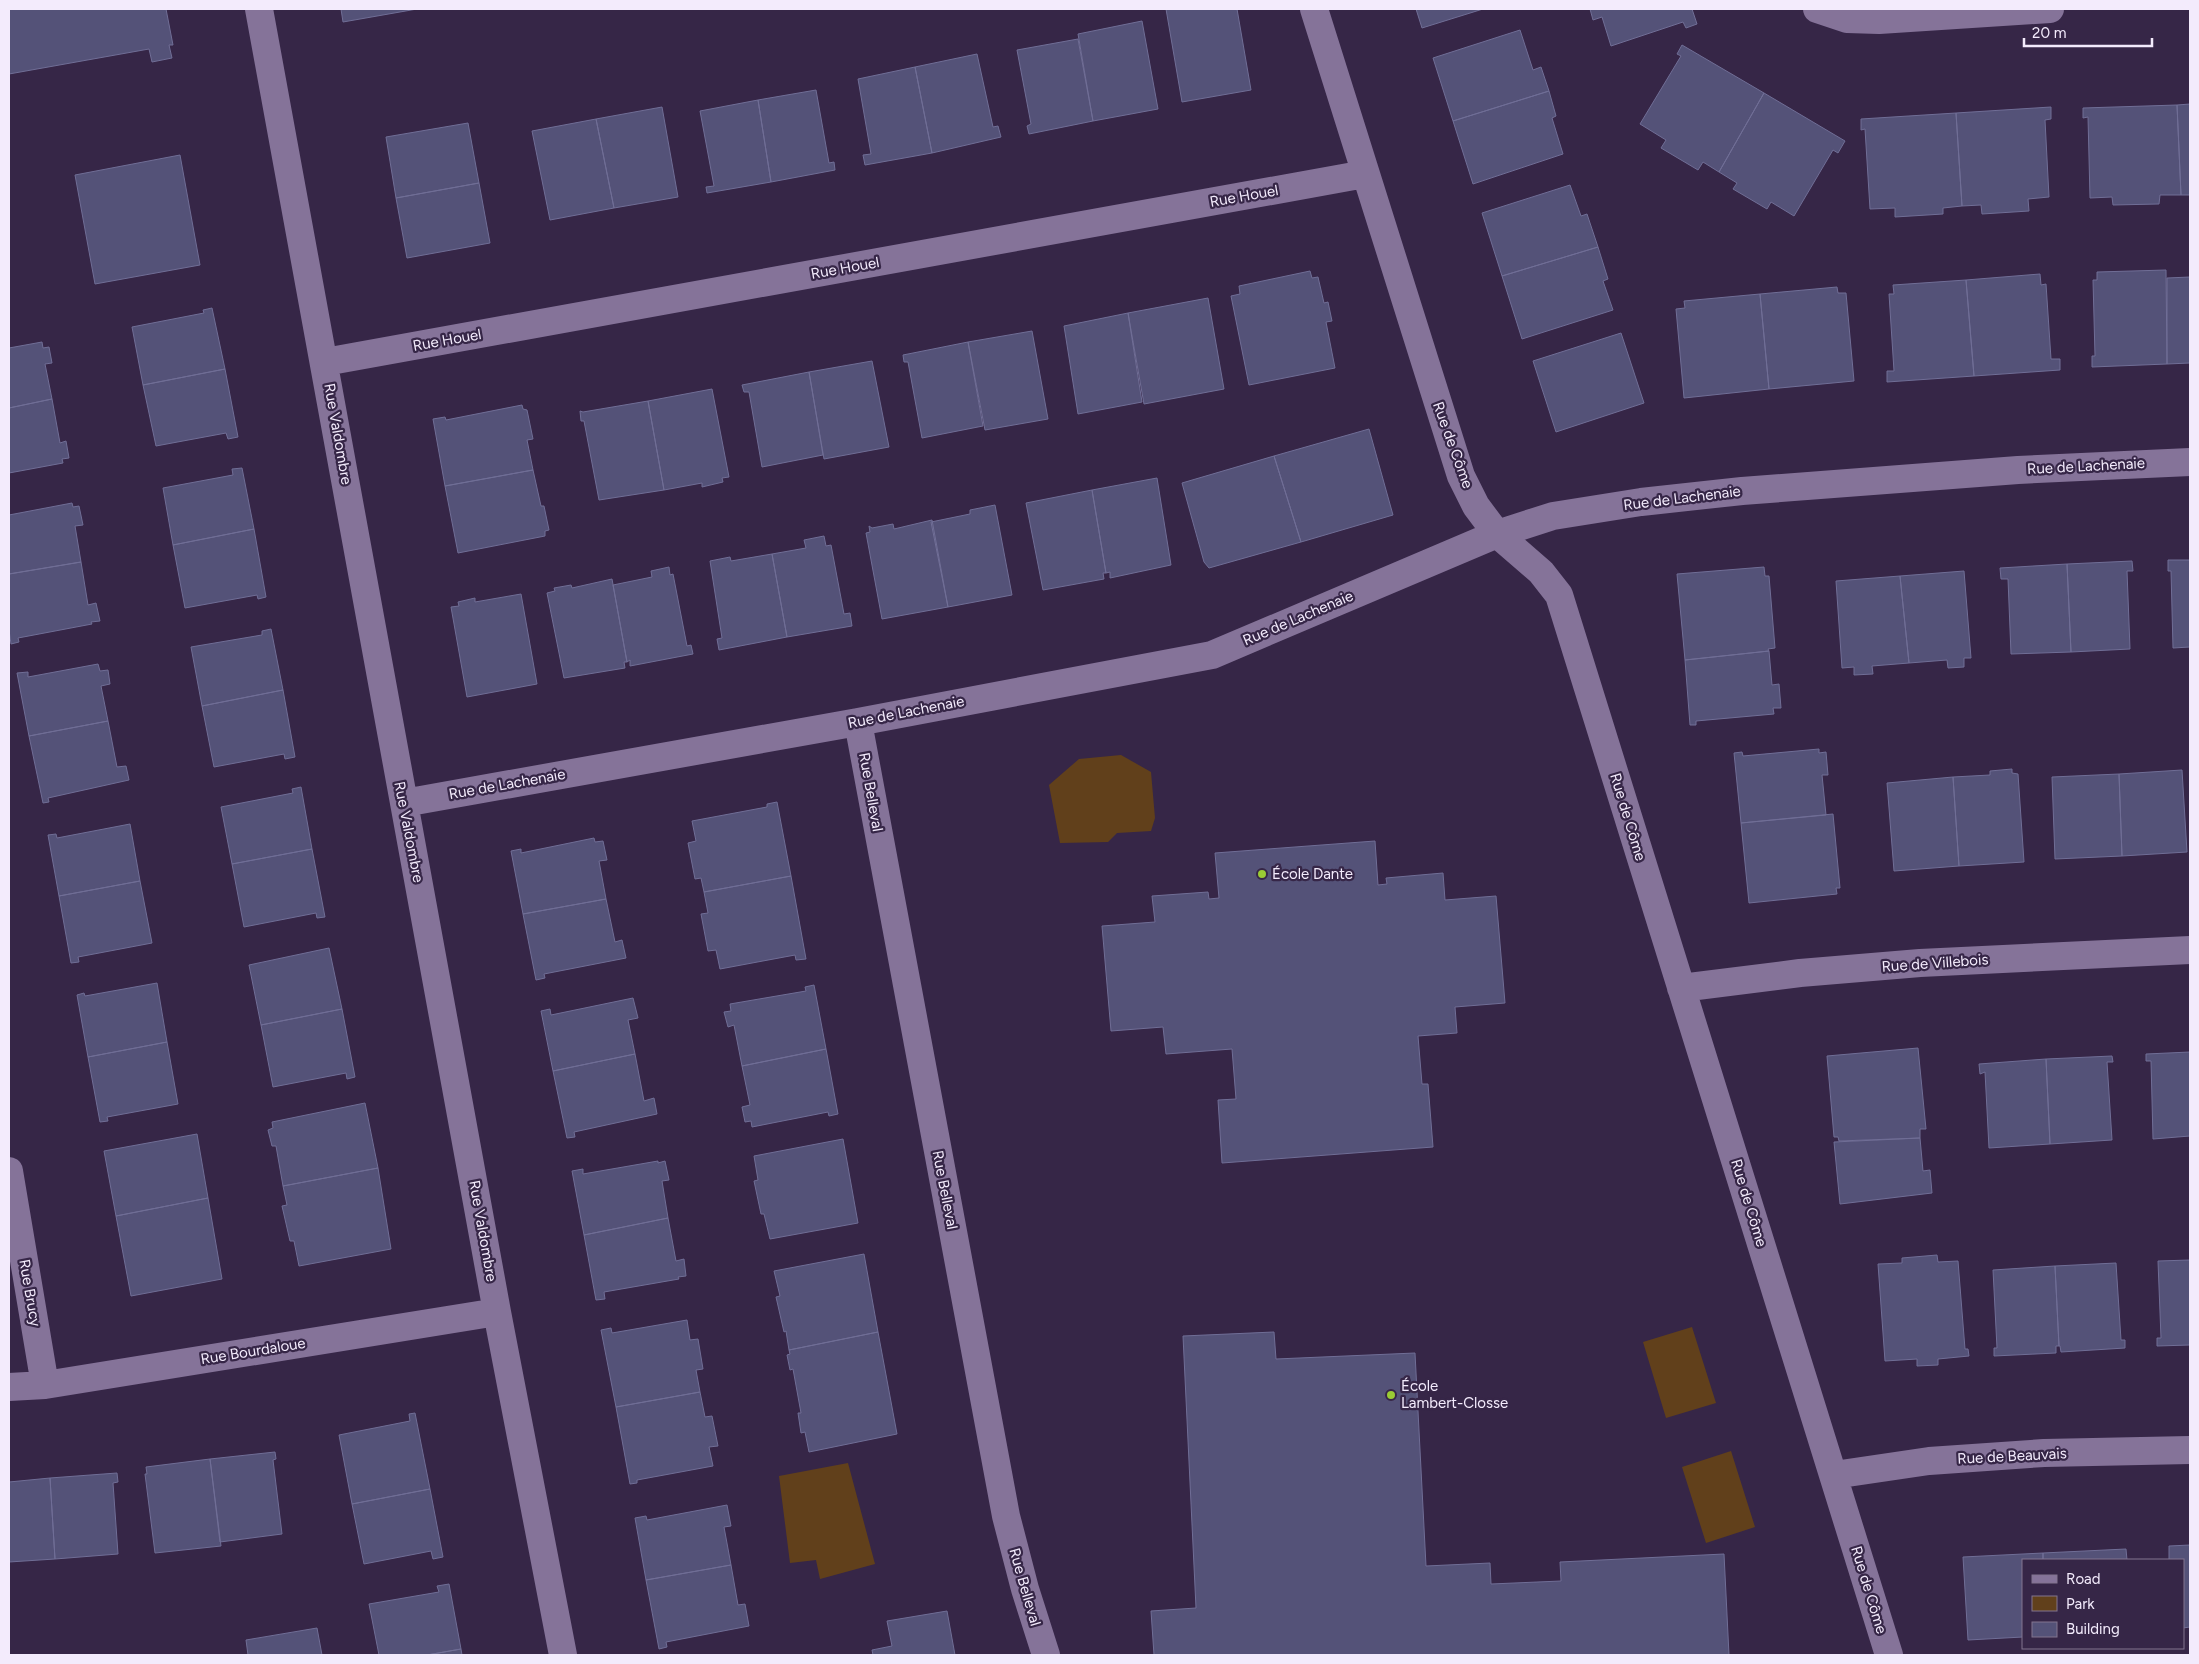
<svg xmlns="http://www.w3.org/2000/svg" width="2199" height="1664" viewBox="0 0 2199 1664" font-family="Figtree,sans-serif">
<style>
.green{fill:#61401b}
.building{fill:#545278;stroke:#706e96}
.lines{fill:none;stroke-linecap:round;stroke-linejoin:round}
.minor{stroke:#857399;stroke-width:28}
.poi-dot{fill:#9acb34;stroke:#362647;stroke-width:2}
.labels{text-anchor:middle;dominant-baseline:central;stroke-width:4.5;stroke-linejoin:round;paint-order:stroke}
.street-label{font-size:15px;fill:#f3ebfc;stroke:#362647}
.poi-label{font-size:15px;fill:#f3ebfc;stroke:#362647;text-anchor:start}
</style>
<rect width="100%" height="100%" fill="#362647"/>
<path class="green" d="M1121,755L1151,772L1155,818L1151,831L1117,833L1108,842L1060,843L1049,785L1079,759Z
M1692,1327L1716,1403L1666,1418L1643,1342Z
M1731,1451L1755,1527L1706,1543L1682,1467Z
M848,1463L875,1564L820,1579L816,1560L790,1563L779,1476Z"/>
<path class="building" d="M9,9H166L173,45H169L172,58L152,62L149,49L9,74Z
M341,9H417L343,22Z
M1166,9H1237L1251,90L1182,102Z
M1416,9H1483L1422,28Z
M1590,9H1692L1697,24L1686,28L1683,22L1611,46L1602,17L1593,20Z
M1142,21L1158,109L1093,121L1078,34Z
M1520,30L1533,70L1541,67L1549,91L1453,121L1433,58Z
M1078,39L1093,121L1029,134L1027,126L1031,124L1017,50Z
M1682,45L1764,93L1719,172L1703,162L1698,170L1661,148L1666,140L1640,124L1681,56L1677,54Z
M977,54L993,127L998,126L1001,137L932,153L915,67Z
M915,67L932,153L865,165L863,155L871,154L858,79Z
M816,90L829,163L834,162L835,170L771,182L758,100Z
M1549,91L1556,116L1552,118L1563,154L1473,184L1453,121Z
M1764,93L1845,141L1838,153L1833,150L1794,216L1771,202L1767,209L1733,189L1737,183L1719,172Z
M758,100L771,182L707,193L706,187L714,186L700,111Z
M2190,104V195H2181L2177,105Z
M2177,105L2181,195H2160L2159,204L2113,205L2112,197L2090,198L2088,117L2083,118V108Z
M662,107L678,197L614,208L596,119Z
M2051,107V119L2045,120L2049,197L2028,199L2029,211L1982,214L1981,205L1962,206L1956,113Z
M1956,113L1962,206L1943,208V214L1895,217V208L1870,209L1865,129L1861,130V119Z
M596,119L614,208L550,220L532,131Z
M468,123L479,183L396,198L386,137Z
M180,155L200,265L95,284L75,175Z
M479,183L490,243L407,258L396,198Z
M1570,185L1581,216L1587,214L1598,247L1502,276L1482,213Z
M1598,247L1608,279L1603,281L1613,310L1522,339L1502,276Z
M2166,270L2167,364L2092,367V356H2095L2093,280H2097V272Z
M1310,271L1312,278L1318,277L1324,303L1328,302L1332,321L1326,322L1335,368L1249,385L1231,296L1240,294L1239,286Z
M2040,274L2041,285L2046,284L2051,359H2060V370L1974,376L1966,280Z
M2190,277V363L2167,364V278Z
M1966,280L1974,376L1887,382V371H1894L1889,294H1894L1893,285Z
M1837,287L1838,293H1846L1854,381L1769,389L1760,294Z
M1760,294L1769,389L1684,398L1676,309L1685,308L1684,301Z
M1208,298L1224,389L1144,404L1128,313Z
M212,308L225,369L143,385L132,327L204,313L203,310Z
M1128,313L1142,402L1078,414L1064,326Z
M1032,331L1048,419L985,430L968,342Z
M1621,333L1644,403L1556,432L1533,361Z
M42,342L43,348L49,347L52,363L45,364L52,399L9,408V348Z
M968,342L983,426L922,438L908,362H904L903,355Z
M872,361L889,447L824,459L809,372Z
M225,369L238,437L228,439L226,433L156,446L143,385Z
M809,372L823,455L762,467L749,392H744L742,385Z
M712,389L729,477L722,478L723,482L702,487V483L664,490L648,401Z
M52,399L60,443L66,441L69,458L62,459L63,463L9,473V408Z
M648,401L664,490L599,500L584,421H581L580,411L583,412Z
M522,405L523,409L527,410L533,439L527,440L533,470L445,486L433,419L445,417L446,420Z
M1369,429L1393,515L1301,542L1274,456Z
M1274,456L1301,542L1209,568L1204,562L1182,483Z
M242,468L254,529L173,545L163,488L233,475L232,469Z
M533,470L541,506H544L549,530L545,531V536L458,553L445,486Z
M1157,478L1171,565L1110,578V572L1106,573L1092,490Z
M1092,490L1106,573H1103L1104,579L1043,590L1026,503Z
M72,503L73,507L79,506L83,525L75,526L81,562L9,574V515Z
M995,505L1012,595L948,607L931,522L970,514V510Z
M932,520L948,607L882,619L866,533L870,532L869,526L872,528L893,524L894,529Z
M254,529L266,597L258,599L257,595L185,608L173,545Z
M824,536L826,546L831,545L844,614L850,613L852,626L787,637L772,554L806,548L804,540Z
M772,554L787,637L719,650L717,639L722,638L710,561L730,557L731,561Z
M2168,560H2190V647L2173,648L2171,571H2168Z
M2132,561L2133,571H2127L2130,649L2071,652L2067,564Z
M81,562L88,605L96,603L100,621L91,622L92,624L18,638L19,642L11,644L9,630V574Z
M2067,564L2071,652L2011,654L2008,579H2001L2000,568Z
M669,567L670,575L673,574L687,646L691,645L693,654L630,666V660L627,662L613,585L652,577L651,571Z
M1764,567L1765,576H1769L1775,648L1768,649L1769,651L1685,660L1677,574Z
M1964,571L1971,658H1964V667L1948,668L1947,660L1909,663L1900,576Z
M1900,576L1909,663L1872,666L1873,674L1854,675V667L1842,668L1836,581Z
M612,579L627,662H624L625,668L564,678L547,593L555,591L554,588L571,585L572,588Z
M521,594L537,684L467,697L451,607L459,606L458,602L475,598V602Z
M271,629L283,690L202,706L191,647L262,635V631Z
M1769,651L1772,685L1779,684L1781,708H1773L1774,714L1696,721V725H1690L1685,660Z
M98,664L100,671L108,670L110,684L101,686L108,721L29,736L17,673L28,672V677Z
M283,690L295,757L285,759L284,754L214,767L202,706Z
M108,721L117,767L126,766L129,780L48,798L49,802L43,803L29,736Z
M1819,749V753L1826,752L1828,775H1822L1826,815L1741,823L1734,753L1742,752L1743,756Z
M2012,769V773L2018,774L2024,862L1959,866L1953,777L1990,775V771Z
M2182,770L2187,852L2122,856L2119,774Z
M2119,774L2122,856L2055,859L2052,777Z
M1953,777L1959,866L1894,871L1887,783Z
M301,787L312,849L232,864L221,807L293,793L292,789Z
M777,802L791,876L704,892L701,878L695,879L688,843L696,841L692,821L767,807V804Z
M1833,814L1840,888H1836L1837,894L1749,903L1741,823Z
M130,824L140,881L59,896L48,835L56,834L57,838Z
M594,838L595,842L603,841L607,860L599,861L606,899L523,914L511,851L521,849V853Z
M1375,841L1378,885L1387,884L1386,878L1443,873L1445,900L1496,896L1505,1003L1455,1007L1457,1033L1418,1036L1422,1084H1428L1433,1147L1222,1163L1218,1100L1236,1099L1232,1049L1166,1054L1163,1027L1111,1031L1102,926L1155,922L1152,896L1208,892L1209,899L1219,898L1215,853Z
M312,849L325,917L317,918L316,913L244,927L232,864Z
M791,876L806,959L796,960L795,955L720,969L716,950L708,951L701,914L708,913L704,892Z
M140,881L152,943L78,957L79,962L71,963L59,896Z
M606,899L615,942L622,940L626,958L544,974L545,978L536,980L523,914Z
M329,948L342,1009L261,1025L249,965Z
M157,983L167,1042L88,1057L77,995L84,993L85,996Z
M814,985L826,1049L742,1066L734,1025L728,1027L724,1012L731,1011L730,1004L806,991L805,987Z
M633,998L638,1018L628,1020L635,1054L553,1071L541,1011L550,1009L551,1015Z
M342,1009L355,1077L347,1079L346,1073L273,1087L261,1025Z
M167,1042L178,1104L107,1117L108,1121L100,1122L88,1057Z
M1918,1048L1926,1129H1920V1138L1839,1141L1838,1137H1834L1827,1056Z
M826,1049L838,1114L829,1116L828,1112L752,1127L751,1121L745,1122L742,1107L750,1105L742,1066Z
M2190,1052V1136L2153,1139L2151,1061H2146V1054Z
M635,1054L644,1101L654,1098L657,1114L574,1132L575,1137L567,1138L553,1071Z
M2112,1056L2113,1062H2107L2112,1140L2050,1144L2046,1059Z
M2046,1059L2050,1144L1989,1148L1985,1072L1980,1074L1979,1064Z
M365,1103L378,1168L283,1186L276,1146H272L268,1130L273,1128L272,1122Z
M197,1134L208,1198L116,1216L104,1151Z
M1920,1138L1923,1171L1930,1170L1932,1193L1840,1204L1834,1142Z
M843,1139L858,1223L770,1239L764,1214H761L754,1181L758,1180L754,1156Z
M658,1161V1163L665,1161L669,1180L662,1181L668,1218L584,1235L572,1171L583,1169V1174Z
M378,1168L391,1249L299,1266L294,1241H290L282,1206L287,1205L283,1186Z
M208,1198L222,1279L131,1296L116,1216Z
M668,1218L676,1261L684,1259L686,1276L678,1277L679,1279L604,1292L605,1299L596,1300L584,1235Z
M864,1254L878,1332L789,1350L786,1331L784,1332L776,1297L780,1296L774,1271Z
M1937,1255L1938,1262L1958,1261L1965,1349H1968L1969,1356L1938,1359V1365L1917,1366V1359L1885,1361L1878,1264L1902,1263V1258Z
M2190,1260V1345L2157,1346V1338H2161L2158,1261Z
M2116,1263L2121,1340H2125V1348L2061,1352L2060,1346H2059L2055,1266Z
M2055,1266L2059,1346H2056V1353L1994,1356V1348H1997L1993,1270Z
M687,1320L690,1340L698,1339L703,1369L696,1370L700,1392L616,1407L601,1330L611,1328L612,1333Z
M878,1332L897,1434L809,1452L805,1432L801,1433L798,1413H801L793,1369L790,1370L787,1355L790,1354L789,1350Z
M1274,1332L1276,1359L1415,1353L1426,1566L1490,1563L1491,1584L1561,1581L1560,1562L1724,1554L1729,1655H1154L1151,1611L1196,1608L1183,1336Z
M700,1392L705,1417L712,1416L718,1446L709,1447L713,1466L637,1480V1483L630,1484L616,1407Z
M415,1413L430,1489L352,1504L339,1435L410,1421L409,1414Z
M275,1452L276,1459L273,1460L282,1534L220,1542L210,1459Z
M210,1459L221,1546L155,1553L145,1474H147L146,1467Z
M117,1473L118,1482L113,1483L118,1554L55,1559L50,1478Z
M50,1478L55,1559L9,1562V1482Z
M430,1489L443,1557L433,1559L431,1551L364,1564L352,1504Z
M727,1505L731,1526L724,1527L731,1565L646,1580L635,1518L646,1516L647,1520Z
M2190,1545V1627L2183,1628V1560H2169V1546Z
M2126,1549L2127,1560H2043V1553Z
M2043,1553V1560H2023V1637L1968,1640L1963,1557Z
M731,1565L738,1605L745,1604L749,1626L666,1642L667,1647L659,1649L646,1580Z
M449,1584L461,1649L427,1655H379L369,1604L439,1592L437,1586Z
M947,1611L955,1655H873L872,1650L892,1646L887,1621Z
M317,1628L322,1655H248L246,1640Z
M461,1649L462,1655H427Z"/>
<g class="lines">
<path class="minor" d="M259,9L497,1312L563,1655
M1314,9L1461,476L1476,506L1497,534L1541,572L1559,595L1889,1655
M1817,9L1847,19L1879,20L2050,9
M325,362L1365,174
M858,722L1006,1516L1025,1589L1046,1655
M404,803L858,722L1212,655L1497,534L1553,516L1641,502L1742,491L2018,470L2190,462
M1681,988L1800,973L1920,963L2190,950
M9,1171L45,1385
M9,1387L45,1385L497,1312
M1834,1475L1929,1461L2044,1453L2190,1450"/>
</g>
<g class="poi-dot">
<circle cx="1262" cy="874" r="5"/>
<circle cx="1391" cy="1395" r="5"/>
</g>
<g class="labels">
<g class="street-label">
<text transform="translate(1244 196) rotate(-10)">Rue Houel</text>
<text transform="translate(845 268) rotate(-10)">Rue Houel</text>
<text transform="translate(447 340) rotate(-10)">Rue Houel</text>
<text transform="translate(338 434) rotate(80)">Rue Valdombre</text>
<text transform="translate(1453 445) rotate(70)">Rue de Côme</text>
<text transform="translate(2086 466) rotate(-3)">Rue de Lachenaie</text>
<text transform="translate(1682 498) rotate(-7)">Rue de Lachenaie</text>
<text transform="translate(1298 618) rotate(-23)">Rue de Lachenaie</text>
<text transform="translate(906 712) rotate(-11)">Rue de Lachenaie</text>
<text transform="translate(507 784) rotate(-10)">Rue de Lachenaie</text>
<text transform="translate(871 792) rotate(80)">Rue Belleval</text>
<text transform="translate(1628 817) rotate(73)">Rue de Côme</text>
<text transform="translate(409 832) rotate(79)">Rue Valdombre</text>
<text transform="translate(1935 963) rotate(-4)">Rue de Villebois</text>
<text transform="translate(945 1190) rotate(79)">Rue Belleval</text>
<text transform="translate(1749 1203) rotate(73)">Rue de Côme</text>
<text transform="translate(483 1231) rotate(80)">Rue Valdombre</text>
<text transform="translate(30 1293) rotate(80)">Rue Brucy</text>
<text transform="translate(253 1351) rotate(-9)">Rue Bourdaloue</text>
<text transform="translate(2012 1456) rotate(-3)">Rue de Beauvais</text>
<text transform="translate(1025 1587) rotate(74)">Rue Belleval</text>
<text transform="translate(1869 1590) rotate(73)">Rue de Côme</text>
</g>
<g class="poi-label">
<text x="1272" y="874">École Dante</text>
<text x="1401" y="1386">École<tspan x="1401" dy="17">Lambert-Closse</tspan></text>
</g>
</g>
<rect width="2199" height="1664" fill="none" stroke="#f3ebfc" stroke-width="20"/>
<rect x="2022" y="1559" width="162" height="90" fill="#362647" stroke="#82758f"/>
<rect x="2032" y="1575" width="25" height="8" fill="#857399" stroke="#82758f"/>
<text x="2066" y="1584" font-size="15" fill="#f3ebfc">Road</text>
<rect x="2032" y="1596" width="25" height="15" fill="#61401b" stroke="#82758f"/>
<text x="2066" y="1609" font-size="15" fill="#f3ebfc">Park</text>
<rect x="2032" y="1622" width="25" height="15" fill="#545278" stroke="#82758f"/>
<text x="2066" y="1634" font-size="15" fill="#f3ebfc">Building</text>
<path d="M2024 38v8h128v-8" fill="none" stroke="#f3ebfc" stroke-width="2.5"/>
<text x="2032" y="38" font-size="15" fill="#f3ebfc" stroke="#362647" stroke-width="4" paint-order="stroke">20 m</text>
</svg>
